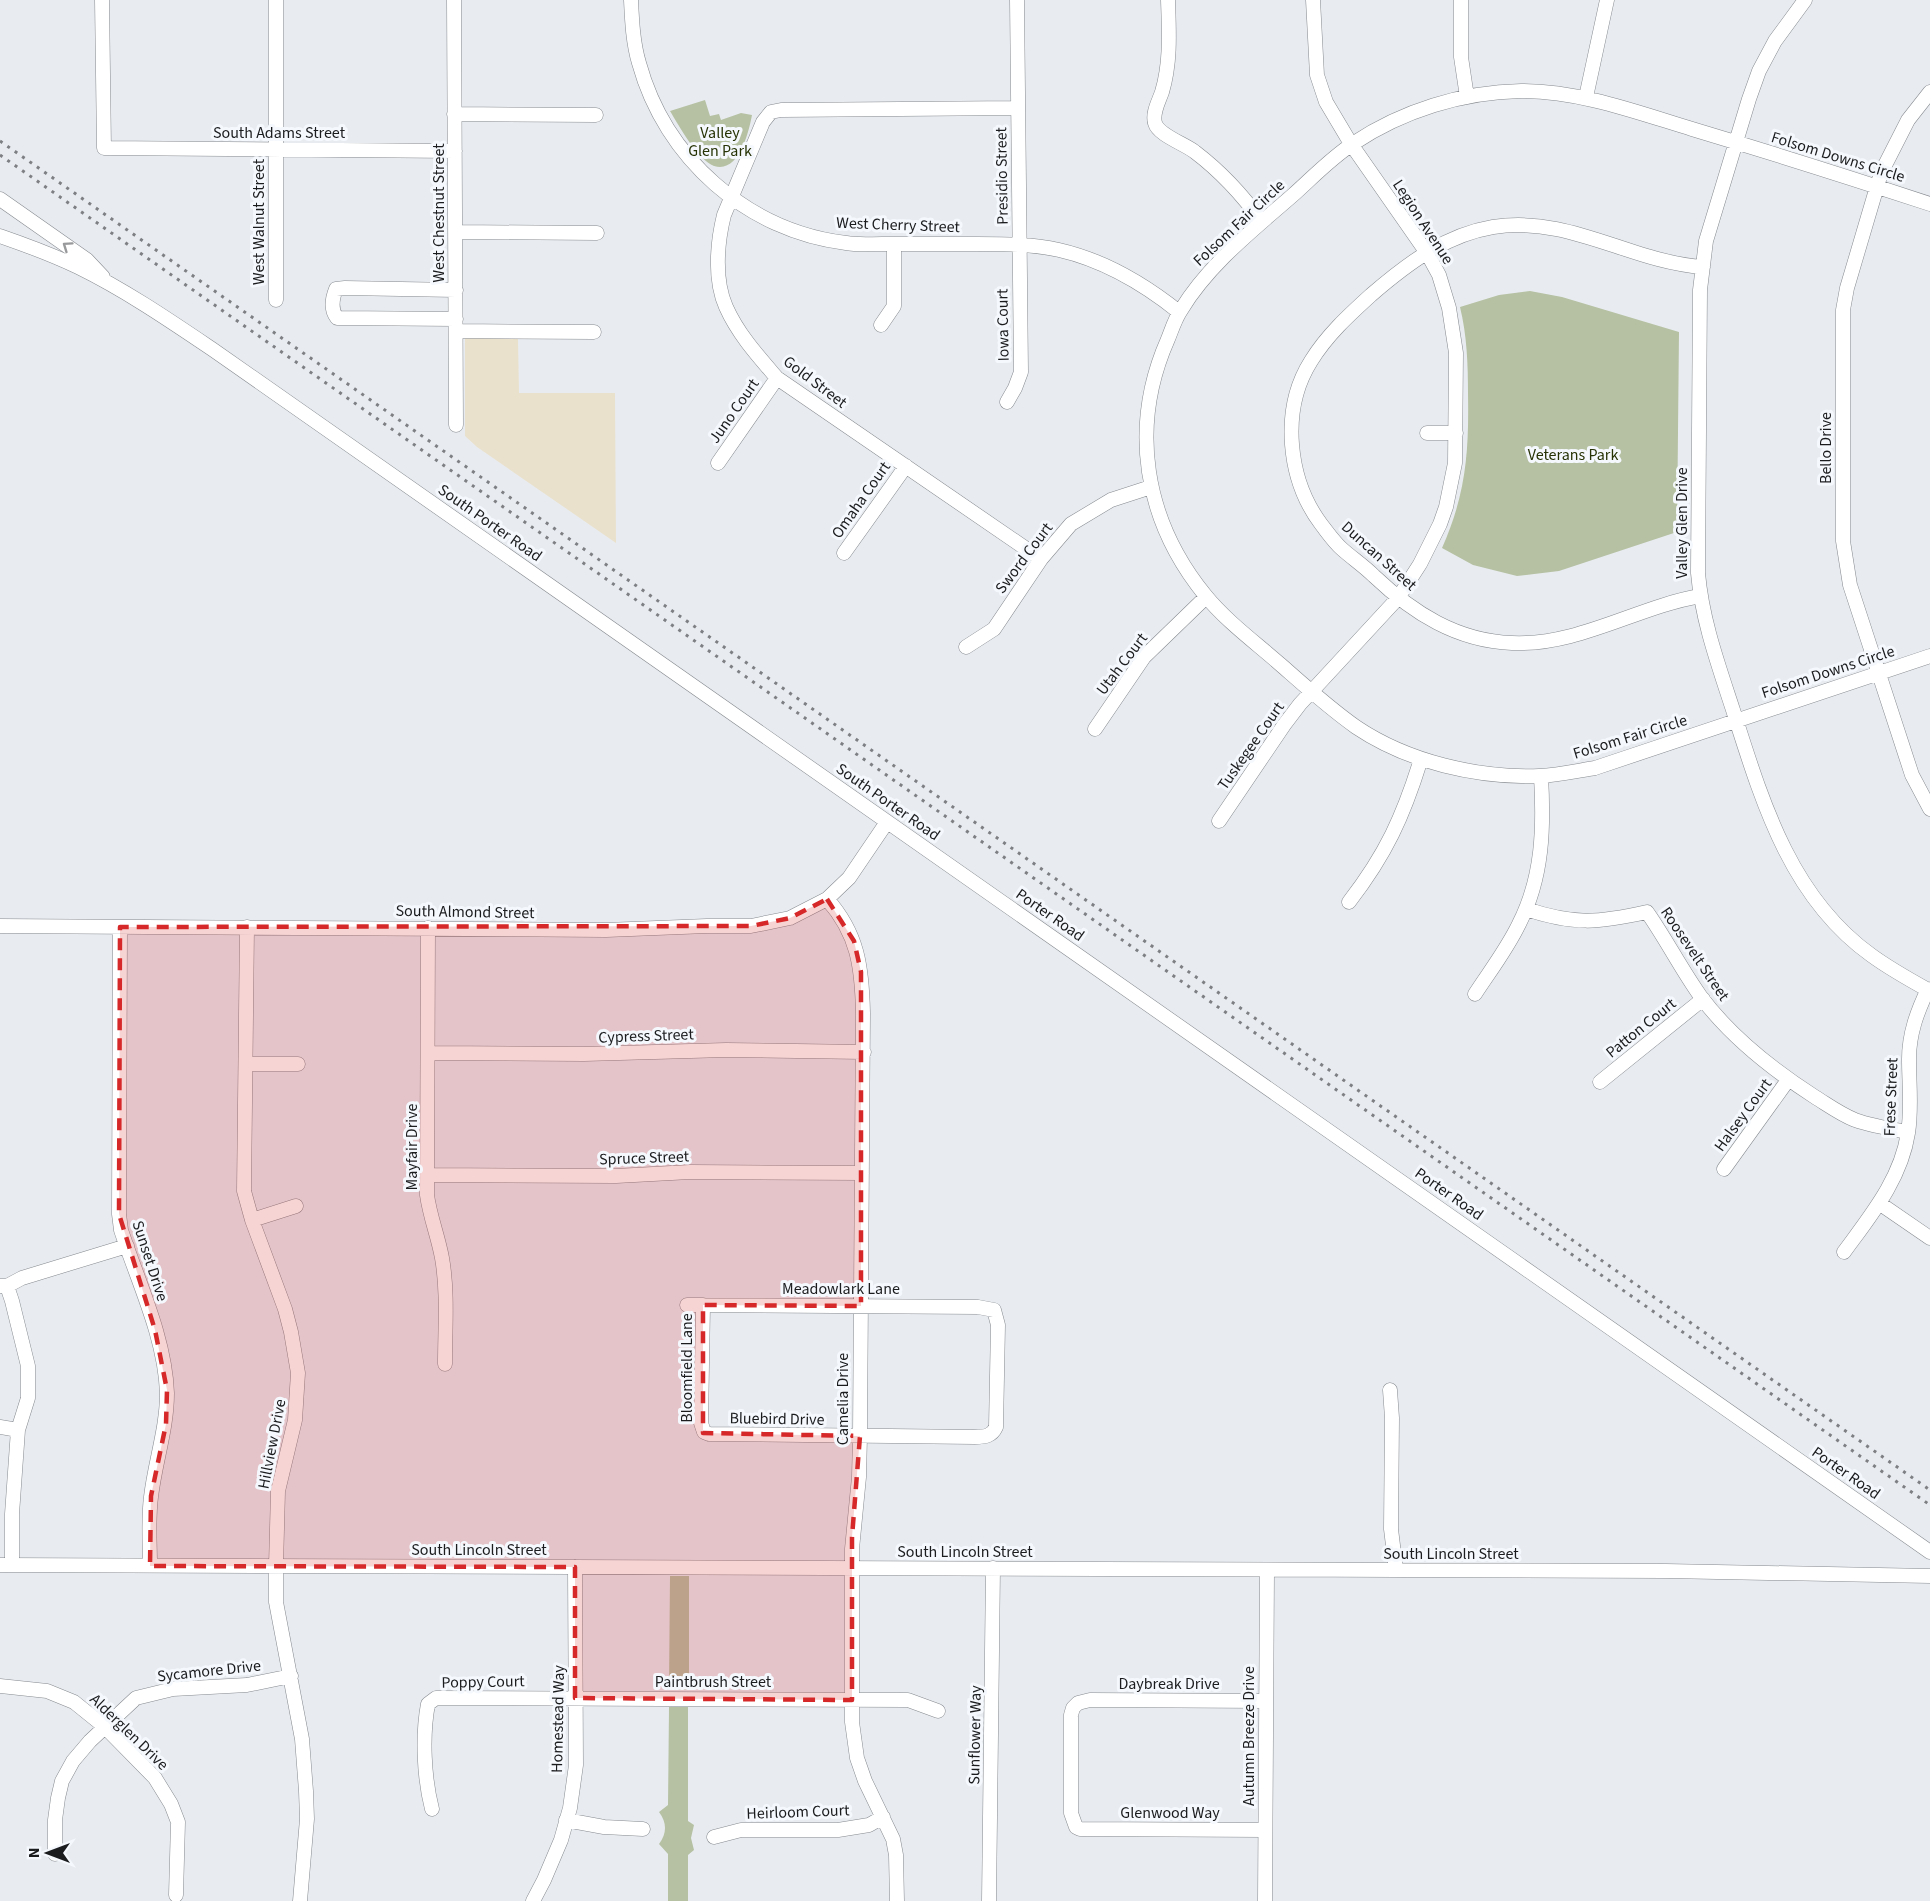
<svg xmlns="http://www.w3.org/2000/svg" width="1930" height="1901" viewBox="0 0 1930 1901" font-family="'Source Sans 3',sans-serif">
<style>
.industrial{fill:#eae1cc}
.green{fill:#b6c1a3}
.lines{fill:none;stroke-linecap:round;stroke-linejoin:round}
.minor-casing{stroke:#868a8f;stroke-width:15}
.minor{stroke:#fff;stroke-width:14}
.rail{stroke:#7d7f83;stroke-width:3;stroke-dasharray:3 6;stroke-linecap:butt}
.oneway{stroke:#98999a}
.marked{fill:#d62828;fill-opacity:0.2;stroke:#d62828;stroke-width:4.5;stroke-dasharray:12 8;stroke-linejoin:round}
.labels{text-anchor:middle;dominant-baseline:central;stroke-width:6;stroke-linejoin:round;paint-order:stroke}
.street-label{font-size:16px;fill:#1b1c1e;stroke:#f5f9fe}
.park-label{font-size:16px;fill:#273305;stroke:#f5f9fe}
</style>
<rect width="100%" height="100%" fill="#e8ecf1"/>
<path class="industrial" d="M465,338H518L519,393H615L616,543L477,447L465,436Z"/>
<path class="green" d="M705,100L710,116L719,114L721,120L741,113L752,115C749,131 739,174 714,166C698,160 679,126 670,111Z
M1530,291L1562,297L1679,332L1677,532L1559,571L1517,576L1473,565L1442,548C1466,494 1469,452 1468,394C1468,364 1467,336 1460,307L1499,295Z
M670,1576H689V1690H669Z
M669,1707H688V1821L694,1825L691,1838L694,1850L688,1855V1901H668V1854L659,1844C667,1833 667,1823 659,1812L668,1805Z"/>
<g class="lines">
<defs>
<path id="minor" d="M102,0L104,148L455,151
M276,0V300
M454,0L456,425
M631,0C632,21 633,43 639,63C665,158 747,231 846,243C857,245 870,244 882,244C914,244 946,244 977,244C1005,244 1032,244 1059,250C1103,260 1144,284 1179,312
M1168,0C1169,31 1171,62 1162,92C1159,101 1152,113 1155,123C1158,135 1185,144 1195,152C1220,171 1244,197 1262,222
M1461,0V57L1467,97
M1805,0L1775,41L1759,71L1749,99L1706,241L1700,290L1698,573C1702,620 1718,664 1733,710C1762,801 1790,897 1871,955C1890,969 1910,980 1930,991
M1930,92L1908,120L1881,173L1847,288L1843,310V541L1850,585L1912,775L1930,809
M1586,97L1607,0
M1018,108L781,110L771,112L763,122L724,215C717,243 714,280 726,307C738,334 758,356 777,378L1041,559
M454,114L596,115
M0,199L87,260L103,277
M1930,204C1851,178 1772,153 1692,129C1636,112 1580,91 1521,91C1462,92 1402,111 1354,143C1332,157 1312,178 1293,195C1253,230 1209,264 1181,310C1175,319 1172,329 1168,339C1129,427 1144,520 1205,595C1226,621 1256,643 1281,665C1306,687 1329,708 1356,727C1408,762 1477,778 1539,776C1558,775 1576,771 1595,768L1930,656
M455,232L597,233
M0,236C26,245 53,255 78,267C125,290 169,320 212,349L1930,1552
M456,290L345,288L336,289C332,299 330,309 337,318L456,319
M881,325L894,306V244
M456,331L594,332
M1007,402L1015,388L1021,372L1017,0
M1427,433H1456
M718,463L777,378
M844,553L906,466
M1700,596C1637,607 1578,646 1512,643C1457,641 1413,613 1374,576C1364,566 1352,558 1342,549C1334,542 1328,533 1321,524C1288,480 1280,410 1311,361C1327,335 1349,315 1371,295C1407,264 1445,235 1493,227C1570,215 1630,262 1703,267
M966,647L994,629L1041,559L1071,524L1111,500L1151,487
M1095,729L1144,657L1206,597
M1219,821L1284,725L1300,704L1398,598L1420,564L1440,524L1446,507L1455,463L1456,353L1449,308L1439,275L1427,253L1351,144L1326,102L1317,75L1313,0
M827,899C858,934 862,967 863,1013L860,1436L859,1477L852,1549V1722L857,1758L865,1781L893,1839L896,1855L897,1901
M1349,902C1386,854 1403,817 1421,759
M1526,909C1574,925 1598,923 1647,912C1666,939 1681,969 1701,997C1731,1037 1773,1070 1815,1097C1828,1105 1840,1114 1855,1120C1872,1126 1891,1129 1908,1132
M0,926L606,930L707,926H751L790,918L827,899L849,878L887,822
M120,927L119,1214L121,1230C138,1282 165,1337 167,1393C167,1429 155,1462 151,1497C148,1520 150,1543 150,1566
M247,927L244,1191L252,1220L285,1309L291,1332L298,1373L295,1420L278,1491L276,1566V1602L302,1739L306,1791L307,1819L300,1901
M428,928L427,1195C430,1217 438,1236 442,1258C448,1292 445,1329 445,1364
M1475,994C1490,971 1507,949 1519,924C1543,877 1544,827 1541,776
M429,1053L584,1054L726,1050L864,1052
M246,1064H298
M1600,1082L1703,999
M1724,1169L1788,1080
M427,1175L616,1176L690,1172L862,1173
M1879,1203L1930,1238
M252,1220L296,1206
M1844,1252C1871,1215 1901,1179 1908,1133C1912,1109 1909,1084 1909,1059C1909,1034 1917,1012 1928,989
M0,1286H7L22,1278L127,1246
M7,1286L12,1301L28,1366V1398L18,1430L12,1514V1565
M687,1305H703L978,1307L994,1310L998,1325L996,1427C992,1436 985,1437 975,1437L709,1434L704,1432L701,1423L703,1305
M1390,1390L1392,1418L1391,1529L1396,1570
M0,1427L18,1430
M0,1565L1666,1571L1930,1576
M0,1686L47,1691L74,1702L105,1727L155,1778L171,1804L178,1822L176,1895
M1265,1701L1090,1700L1078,1703L1073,1708L1071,1715V1813L1076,1827L1080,1829L1265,1830
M432,1809C424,1778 422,1736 428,1704L436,1698L908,1700L938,1711
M566,1820L604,1827L643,1829
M714,1837L741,1830H838L869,1825L883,1817
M55,1854V1820L58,1798L62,1781L73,1761L90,1741L136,1698L173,1689L247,1685L291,1676
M533,1901L544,1880L561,1840L570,1808L576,1765L575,1567
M989,1901L993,1568
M1265,1901L1267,1571"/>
</defs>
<use href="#minor" class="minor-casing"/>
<use href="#minor" class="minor"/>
<path class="rail" d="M0,141L1930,1490
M0,155L1930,1505"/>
</g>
<defs><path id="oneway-chevron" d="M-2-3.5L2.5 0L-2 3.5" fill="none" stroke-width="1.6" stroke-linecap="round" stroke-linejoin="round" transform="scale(1.5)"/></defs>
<use class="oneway" href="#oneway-chevron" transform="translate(67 246) rotate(-145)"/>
<path class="marked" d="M827,899L854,941L861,972V1306L703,1305V1433L860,1436L852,1537V1700L575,1698V1567L150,1566L151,1496L166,1424L167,1390L155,1330L119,1214L120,927L751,926L790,918Z"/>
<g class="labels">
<g class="street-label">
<text x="279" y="133">South Adams Street</text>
<text transform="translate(1838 157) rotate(17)">Folsom Downs Circle</text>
<text transform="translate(1002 176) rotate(-91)">Presidio Street</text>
<text transform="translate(439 213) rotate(-90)">West Chestnut Street</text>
<text transform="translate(259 222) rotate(-90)">West Walnut Street</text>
<text transform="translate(1423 222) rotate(57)">Legion Avenue</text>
<text transform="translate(1239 223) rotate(-43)">Folsom Fair Circle</text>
<text transform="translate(898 225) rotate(2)">West Cherry Street</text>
<text transform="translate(1003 325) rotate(-91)">Iowa Court</text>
<text transform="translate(815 382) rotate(37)">Gold Street</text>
<text transform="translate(734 411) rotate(-55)">Juno Court</text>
<text transform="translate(1826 448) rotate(-90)">Bello Drive</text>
<text transform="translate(861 500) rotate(-55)">Omaha Court</text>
<text transform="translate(490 523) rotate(35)">South Porter Road</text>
<text transform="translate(1682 523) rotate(-90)">Valley Glen Drive</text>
<text transform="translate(1379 556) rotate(42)">Duncan Street</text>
<text transform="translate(1024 558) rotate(-53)">Sword Court</text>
<text transform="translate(1122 664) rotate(-53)">Utah Court</text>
<text transform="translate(1828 672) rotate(-18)">Folsom Downs Circle</text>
<text transform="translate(1630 737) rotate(-17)">Folsom Fair Circle</text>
<text transform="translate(1251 746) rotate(-55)">Tuskegee Court</text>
<text transform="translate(888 802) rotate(35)">South Porter Road</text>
<text transform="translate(465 912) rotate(1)">South Almond Street</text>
<text transform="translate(1050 915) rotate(35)">Porter Road</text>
<text transform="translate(1695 954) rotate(56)">Roosevelt Street</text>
<text transform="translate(1641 1028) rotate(-39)">Patton Court</text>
<text transform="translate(646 1036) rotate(-2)">Cypress Street</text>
<text transform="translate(1891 1097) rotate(-88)">Frese Street</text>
<text transform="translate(1743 1115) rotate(-54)">Halsey Court</text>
<text transform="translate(412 1147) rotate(-90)">Mayfair Drive</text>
<text transform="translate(644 1158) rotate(-2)">Spruce Street</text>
<text transform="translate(1449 1194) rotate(35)">Porter Road</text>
<text transform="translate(150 1261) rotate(72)">Sunset Drive</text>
<text x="841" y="1289">Meadowlark Lane</text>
<text transform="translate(687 1368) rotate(-90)">Bloomfield Lane</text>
<text transform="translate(843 1399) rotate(-90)">Camelia Drive</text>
<text transform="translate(777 1419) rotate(1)">Bluebird Drive</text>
<text transform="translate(272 1444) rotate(-79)">Hillview Drive</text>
<text transform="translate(1846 1473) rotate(35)">Porter Road</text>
<text x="479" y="1550">South Lincoln Street</text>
<text x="965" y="1552">South Lincoln Street</text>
<text x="1451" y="1554">South Lincoln Street</text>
<text transform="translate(209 1671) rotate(-6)">Sycamore Drive</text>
<text transform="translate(483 1682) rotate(-1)">Poppy Court</text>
<text x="713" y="1682">Paintbrush Street</text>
<text x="1169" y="1684">Daybreak Drive</text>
<text transform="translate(558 1719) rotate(-89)">Homestead Way</text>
<text transform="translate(129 1732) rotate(44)">Alderglen Drive</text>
<text transform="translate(975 1735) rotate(-89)">Sunflower Way</text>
<text transform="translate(1249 1736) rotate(-90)">Autumn Breeze Drive</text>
<text transform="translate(798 1812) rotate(-2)">Heirloom Court</text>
<text x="1170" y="1813">Glenwood Way</text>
</g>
<g class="park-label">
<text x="720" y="133">Valley<tspan x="720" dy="18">Glen Park</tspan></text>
<text x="1573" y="455">Veterans Park</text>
</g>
</g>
<g transform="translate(48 1853) rotate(270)" stroke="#f5f9fe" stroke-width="4.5" paint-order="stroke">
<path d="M0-4.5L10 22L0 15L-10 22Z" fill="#1b1c1e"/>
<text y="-9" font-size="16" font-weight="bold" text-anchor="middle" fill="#1b1c1e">N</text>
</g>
</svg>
